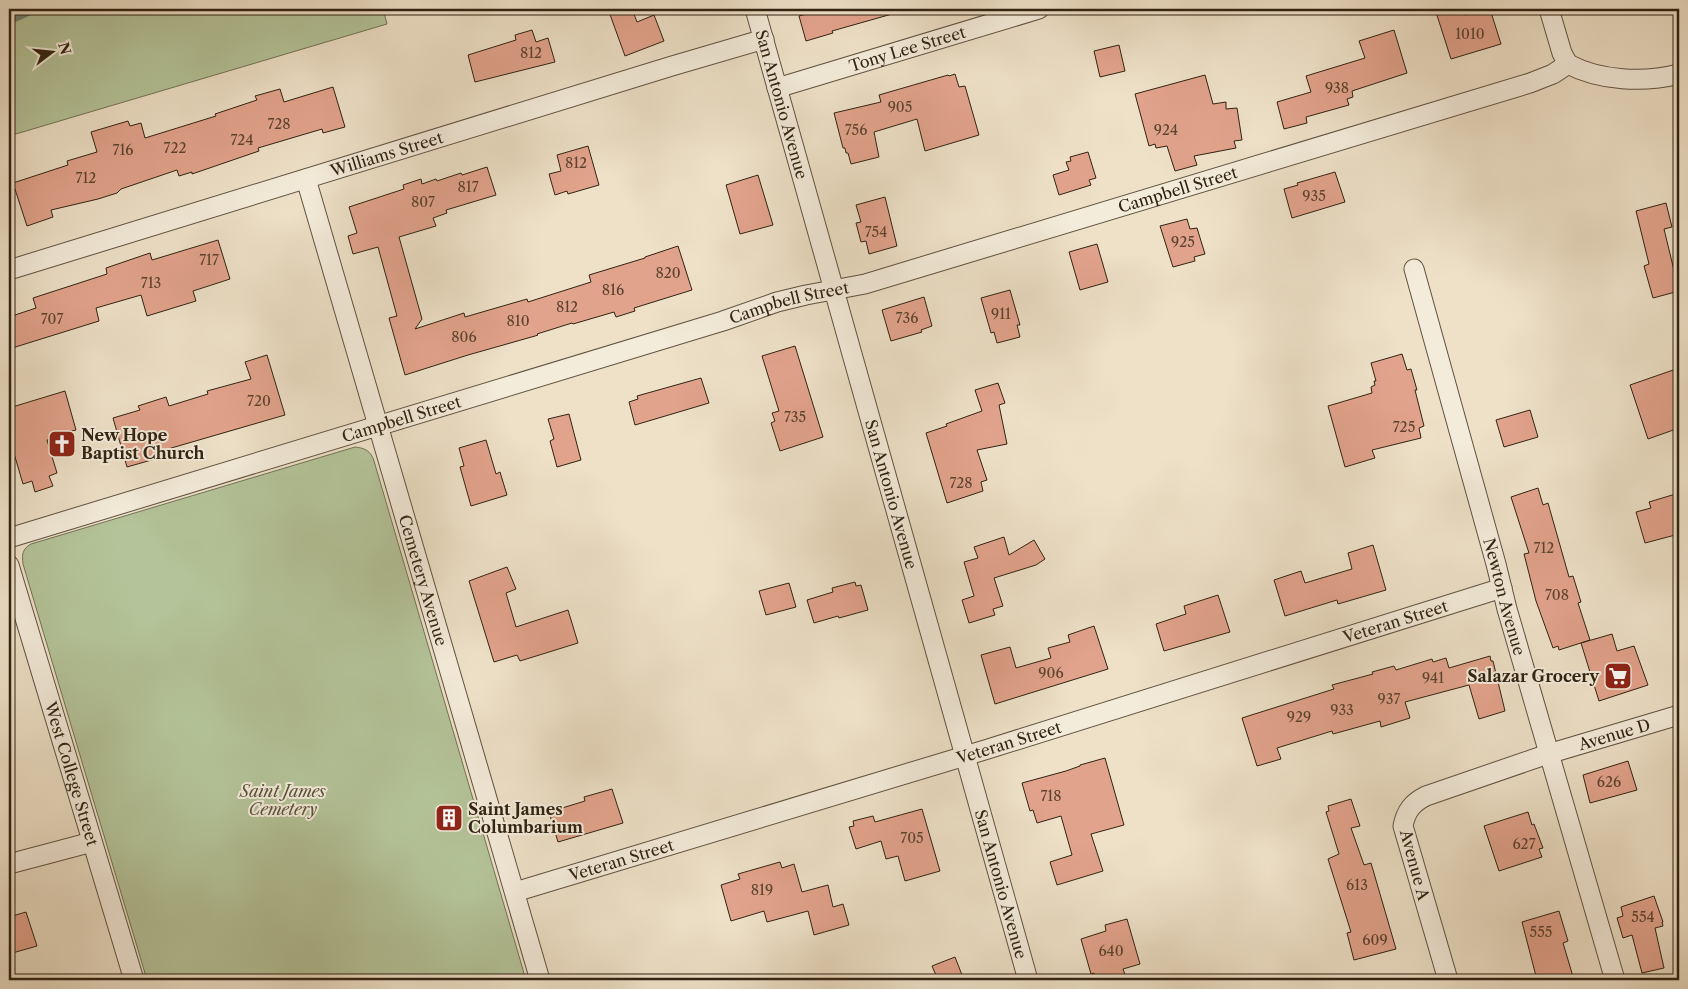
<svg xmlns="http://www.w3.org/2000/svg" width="1688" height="989" viewBox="0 0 1688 989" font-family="'Libre Caslon Text',serif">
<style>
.green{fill:#b4c399;stroke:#727356}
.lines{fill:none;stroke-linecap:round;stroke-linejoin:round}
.stream{stroke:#6f8073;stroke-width:7}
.building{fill:#e2a38c;stroke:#302312}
.minor-casing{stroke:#605240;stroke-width:21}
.minor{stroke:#f4ecdb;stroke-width:19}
.labels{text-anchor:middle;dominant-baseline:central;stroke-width:4;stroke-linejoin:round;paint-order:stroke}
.number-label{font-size:14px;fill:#5c4330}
.street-label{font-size:16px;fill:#302312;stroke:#f4ecdb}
.poi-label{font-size:16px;font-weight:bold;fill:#302312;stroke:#f4ecdb;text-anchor:start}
.park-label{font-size:16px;font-style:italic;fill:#58533a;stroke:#f4ecdb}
</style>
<rect width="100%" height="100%" fill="#eee1c8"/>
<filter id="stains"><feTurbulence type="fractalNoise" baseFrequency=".004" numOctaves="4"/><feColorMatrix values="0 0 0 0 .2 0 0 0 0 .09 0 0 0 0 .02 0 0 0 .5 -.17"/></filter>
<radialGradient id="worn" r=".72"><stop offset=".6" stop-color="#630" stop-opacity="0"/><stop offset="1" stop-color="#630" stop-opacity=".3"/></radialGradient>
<path class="green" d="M9,9H383L387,24L9,136Z
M355,447C365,448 371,451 374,461L526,980H147L23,564C22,555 22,549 31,544Z"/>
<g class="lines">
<path class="stream" d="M9,21L36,9"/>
</g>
<path class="building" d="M608,9H632L637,22L654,15L664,41L625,56Z
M825,9H891L892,14L832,31L833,33L806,41L799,16Z
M1435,9H1463L1465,15L1490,9L1501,44L1451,59Z
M532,30L536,42L548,38L555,62L475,82L468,55L516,40L515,35Z
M1394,30L1407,73L1352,91L1353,97L1347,99L1349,105L1306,117L1307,123L1284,129L1277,102L1311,92L1306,76L1365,58L1359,41Z
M1119,45L1125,71L1100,77L1094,51Z
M955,74L959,87L965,86L979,135L925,151L917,119L874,132L879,157L851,164L848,153H846L845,148H843L834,113L881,102L879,95L948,75L949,76Z
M1205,75L1213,104L1226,102V109L1237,108L1242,140L1234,141L1236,148L1194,156L1197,165L1175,171L1167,146L1156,148L1155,144L1149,146L1135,94Z
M333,87L345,127L323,133L322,129L258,148L259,151L192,174V172L179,176L177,170L121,189L117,193L98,199L51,210L53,217L27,226L13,183L68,165L67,161L97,152L91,132L128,121L130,126L141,123L145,138L216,116L215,114L257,100L255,96L280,89L284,102Z
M588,146L599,185L568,194L567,191L555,195L549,174L561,171L557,155Z
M1088,152L1096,178L1089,180L1091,185L1059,195L1053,175L1069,170L1066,162L1071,161L1070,157Z
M487,167L496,195L446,210L447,213L433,218L436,226L399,237L422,319L415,329L464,313L465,317L527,299L528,302L591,282L589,275L645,258V257L678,246L692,290L634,308L635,311L616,317L614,312L573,324L572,323L537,334L538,335L535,336L468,355L405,375L389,318L397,316L378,247L353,254L348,236L357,233L349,207L404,189L403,185L421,179L422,184L436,179L437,181L461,173L462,175Z
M1335,172L1345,202L1292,218L1284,189L1298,185L1297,183Z
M758,175L773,225L740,234L726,185Z
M885,197L897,246L869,254L866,241L861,242L856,223L861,222L856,205Z
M1666,203L1672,227L1664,229L1679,291L1653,298L1644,266L1649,264L1636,211Z
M1187,219L1190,229L1197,228L1205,254L1194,257L1195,261L1173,267L1160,226Z
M218,240L230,279L193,291L196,301L147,316L141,295L96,308L99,321L9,349V317L36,308L33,298L107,274L106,268L150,253L152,260Z
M1097,244L1108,282L1080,290L1069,252Z
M1010,290L1020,325H1017L1020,337L997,343L994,332L991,333L981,298Z
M924,297L932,326L921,330L922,332L891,341L882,310Z
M795,346L823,437L780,451L771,423L775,421L772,413L779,411L762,356Z
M1402,354L1407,370L1411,369L1417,390H1415L1424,426L1419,428L1421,438L1372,450L1375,458L1345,467L1328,406L1372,393L1371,387L1375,385L1374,381H1376L1371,363Z
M267,355L285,415L161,451L162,457L127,467L113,418L140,410L138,406L166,397L169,406L208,394L207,391L251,379L245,362Z
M1679,368V428L1648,439L1630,385Z
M701,378L709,403L635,425L629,402L638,399L637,396Z
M998,383L1005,403L999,405L1007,444L977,450L987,480L981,482L983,491L947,503L926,433L947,426L946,424L982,411L975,390Z
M65,391L76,430L64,433L66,438L47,440L57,473L49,476L53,486L35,492L32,481L23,484L13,450L9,451V408Z
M1530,410L1538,437L1504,447L1496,420Z
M569,414L581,460L557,467L550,441L554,439L548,419Z
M486,440L496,474L500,472L507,495L471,506L460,467L464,466L459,448Z
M1538,488L1543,505L1548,503L1569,577L1573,576L1581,602L1578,603L1590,640L1559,650L1558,646L1553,648L1536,601L1524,554L1529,553L1511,497Z
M1679,493V534L1645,543L1636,512L1651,508L1649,502Z
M1004,537L1009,555L1034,540L1045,559L1036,565L994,578L1003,606L993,609L995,615L969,623L962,600L974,596L964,562L978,558L974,547Z
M1373,545L1386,590L1338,604L1337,600L1285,616L1274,580L1301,571L1305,583L1352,569L1348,553Z
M507,567L516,589L506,593L516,627L568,610L578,643L520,661L517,655L494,662L469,581Z
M855,582L856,586L861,585L868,610L839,618L838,616L814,623L807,600L833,592L832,588Z
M789,583L796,607L766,615L759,591Z
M1218,595L1230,632L1164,651L1156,624L1186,614L1184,606Z
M1094,626L1108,669L995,704L981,655L1010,647L1016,668L1051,658L1048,648L1070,642L1068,635Z
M1612,634L1617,651L1634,646L1648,685L1599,701L1581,643Z
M1490,656L1491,661H1493L1505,711L1479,719L1469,685L1405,702L1410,718L1381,727L1380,721L1333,734L1332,731L1277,748L1281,759L1257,766L1242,718L1334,689L1332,685L1373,674L1372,672L1394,666L1396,670L1432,659L1433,662L1446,658L1449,668Z
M1105,758L1124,825L1091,834L1103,871L1057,885L1050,862L1072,855L1061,816L1037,823L1033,810L1030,811L1022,783L1066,771L1080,766V765Z
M1628,761L1637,790L1590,803L1583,775Z
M612,789L623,823L558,842L549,812L585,801L584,797Z
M1351,799L1360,826L1351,828L1364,865L1371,863L1396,949L1354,960L1347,933L1351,932L1328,859L1339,854L1326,812L1329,811L1328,806Z
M922,809L940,871L905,881L898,856L886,859L881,841L856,849L849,827L854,826L853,821L873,816L875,822Z
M1528,812L1532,825L1534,824L1543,848L1539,849L1542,857L1499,871L1484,826Z
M780,862L782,868L794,864L802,892L828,885L833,907L843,904L849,925L814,935L808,911L767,922L764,911L731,921L721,885L740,879L738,874Z
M1654,896L1663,922H1662L1663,926L1655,928L1664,968L1642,973L1632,935L1623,938L1617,918L1623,916L1621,907Z
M1559,911L1568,941L1563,943L1574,980H1537L1522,922Z
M26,912L37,946L9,954V917Z
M1127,919L1140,964L1123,969L1127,980H1096L1094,973L1091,974L1081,939L1106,931L1105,925Z
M955,957L964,980H938L932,966Z"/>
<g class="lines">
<defs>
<g id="minor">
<path id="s1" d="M755,9L1028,980"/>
<path d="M1549,9L1562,53L1568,64"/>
<path d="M1568,64C1600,81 1644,83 1679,74"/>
<path id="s2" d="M777,88L1039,9"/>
<path id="s3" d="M306,179L540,980"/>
<path id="s4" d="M1414,269L1496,564L1507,609L1615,980"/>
<path id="s5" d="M9,270L672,66L764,39"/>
<path id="s6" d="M9,538L723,321L777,302L806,295L865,284L1530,83L1553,74L1568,64"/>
<path id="s7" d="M9,565L134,980"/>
<path d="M9,864L92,842"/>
<path id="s8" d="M515,892L988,749L1502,588"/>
<path id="s9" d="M1448,980L1403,826C1406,811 1412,803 1426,796L1548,754L1679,715"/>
</g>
</defs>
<use href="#minor" class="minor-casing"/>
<use href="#minor" class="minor"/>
</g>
<defs>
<symbol id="church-square" viewBox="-11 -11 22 22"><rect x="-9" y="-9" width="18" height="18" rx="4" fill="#8f2418" stroke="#f4ecdb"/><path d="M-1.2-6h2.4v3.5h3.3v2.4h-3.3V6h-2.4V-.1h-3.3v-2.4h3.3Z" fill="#fff"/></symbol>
<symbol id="supermarket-square" viewBox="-11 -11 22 22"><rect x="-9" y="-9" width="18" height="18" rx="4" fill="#8f2418" stroke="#f4ecdb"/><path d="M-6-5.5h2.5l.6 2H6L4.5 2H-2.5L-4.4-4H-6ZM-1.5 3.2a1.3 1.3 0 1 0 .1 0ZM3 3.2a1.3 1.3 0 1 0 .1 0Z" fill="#fff"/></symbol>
<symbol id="building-square" viewBox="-11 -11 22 22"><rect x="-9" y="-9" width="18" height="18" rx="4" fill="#8f2418" stroke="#f4ecdb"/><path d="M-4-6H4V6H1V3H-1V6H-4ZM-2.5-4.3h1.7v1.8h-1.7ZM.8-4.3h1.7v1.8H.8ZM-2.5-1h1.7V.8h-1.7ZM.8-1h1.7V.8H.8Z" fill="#fff"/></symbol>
</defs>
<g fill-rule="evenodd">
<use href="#church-square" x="46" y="428" width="32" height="32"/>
<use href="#supermarket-square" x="1602" y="660" width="32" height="32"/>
<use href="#building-square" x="433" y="802" width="32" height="32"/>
</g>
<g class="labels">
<g class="number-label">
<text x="1470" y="34">1010</text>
<text x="531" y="53">812</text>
<text x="1337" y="88">938</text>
<text x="900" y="107">905</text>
<text x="279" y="124">728</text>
<text x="856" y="130">756</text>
<text x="1166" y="130">924</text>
<text x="242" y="140">724</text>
<text x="175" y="148">722</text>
<text x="123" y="150">716</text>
<text x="576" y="163">812</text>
<text x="86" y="178">712</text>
<text x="468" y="187">817</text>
<text x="1314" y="196">935</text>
<text x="423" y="202">807</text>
<text x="876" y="232">754</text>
<text x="1183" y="242">925</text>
<text x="209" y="260">717</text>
<text x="668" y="273">820</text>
<text x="151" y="283">713</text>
<text x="613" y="290">816</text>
<text x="567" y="307">812</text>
<text x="1001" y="314">911</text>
<text x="907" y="318">736</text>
<text x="52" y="319">707</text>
<text x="518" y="321">810</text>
<text x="464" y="337">806</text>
<text x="259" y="401">720</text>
<text x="795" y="417">735</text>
<text x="1404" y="427">725</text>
<text x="961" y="483">728</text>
<text x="1544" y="548">712</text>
<text x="1557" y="595">708</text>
<text x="1051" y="673">906</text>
<text x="1433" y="678">941</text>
<text x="1389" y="699">937</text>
<text x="1342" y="710">933</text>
<text x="1299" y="717">929</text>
<text x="1609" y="782">626</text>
<text x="1051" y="796">718</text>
<text x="912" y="838">705</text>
<text x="1524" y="844">627</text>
<text x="1357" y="885">613</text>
<text x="762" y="890">819</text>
<text x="1643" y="917">554</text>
<text x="1541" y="932">555</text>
<text x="1375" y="940">609</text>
<text x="1111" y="951">640</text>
</g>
<g class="street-label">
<text stroke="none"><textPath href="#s2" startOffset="136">Tony Lee Street</textPath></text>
<text stroke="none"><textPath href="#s1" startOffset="99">San Antonio Avenue</textPath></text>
<text stroke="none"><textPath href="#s5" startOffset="395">Williams Street</textPath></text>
<text stroke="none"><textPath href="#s6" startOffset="1220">Campbell Street</textPath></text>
<text stroke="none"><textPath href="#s6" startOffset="815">Campbell Street</textPath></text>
<text stroke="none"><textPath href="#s6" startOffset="410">Campbell Street</textPath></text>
<text stroke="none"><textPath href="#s1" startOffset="504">San Antonio Avenue</textPath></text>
<text stroke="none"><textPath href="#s3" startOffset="418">Cemetery Avenue</textPath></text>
<text stroke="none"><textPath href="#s4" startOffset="340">Newton Avenue</textPath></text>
<text stroke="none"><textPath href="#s8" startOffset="921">Veteran Street</textPath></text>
<text stroke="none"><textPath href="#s9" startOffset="398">Avenue D</textPath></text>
<text stroke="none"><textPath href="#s8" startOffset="516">Veteran Street</textPath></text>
<text stroke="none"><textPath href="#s7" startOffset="218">West College Street</textPath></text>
<text stroke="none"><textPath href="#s8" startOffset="111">Veteran Street</textPath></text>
<text transform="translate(1415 865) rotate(75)">Avenue A</text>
<text stroke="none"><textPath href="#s1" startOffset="909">San Antonio Avenue</textPath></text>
</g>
<g class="poi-label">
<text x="81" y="435">New Hope<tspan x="81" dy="18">Baptist Church</tspan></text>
<text x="1599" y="676" text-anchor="end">Salazar Grocery</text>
<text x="468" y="809">Saint James<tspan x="468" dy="18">Columbarium</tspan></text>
</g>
<g class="park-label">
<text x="283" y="791">Saint James<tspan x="283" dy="18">Cemetery</tspan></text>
</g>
</g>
<rect width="1688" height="989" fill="none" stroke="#eee1c8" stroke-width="30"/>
<rect x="10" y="10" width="1668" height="969" fill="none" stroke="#302312" stroke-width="2.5"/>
<rect x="15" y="15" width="1658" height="959" fill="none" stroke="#302312"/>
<g transform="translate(52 52) rotate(74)" stroke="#f4ecdb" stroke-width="4" paint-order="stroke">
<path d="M0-4L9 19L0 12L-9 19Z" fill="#302312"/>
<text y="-8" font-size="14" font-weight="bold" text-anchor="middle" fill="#302312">N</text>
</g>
<rect width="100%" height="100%" filter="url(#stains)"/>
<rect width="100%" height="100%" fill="url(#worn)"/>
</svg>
